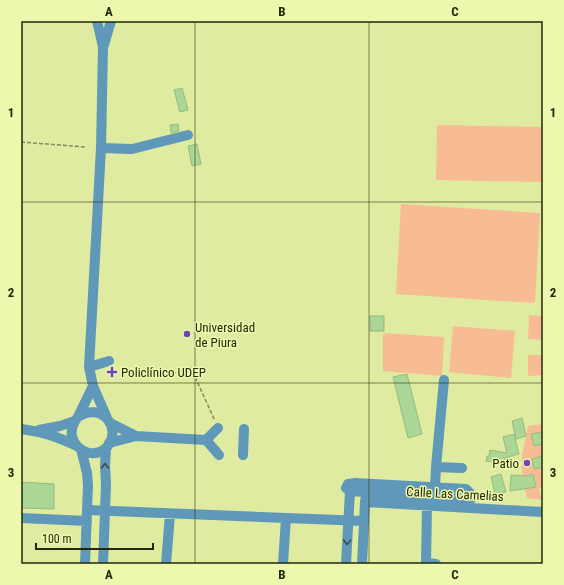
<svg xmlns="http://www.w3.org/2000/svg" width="564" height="585" viewBox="0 0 564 585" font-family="'Roboto Condensed',sans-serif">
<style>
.green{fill:#f7bc92;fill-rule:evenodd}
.building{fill:#abd696;stroke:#92bc7e}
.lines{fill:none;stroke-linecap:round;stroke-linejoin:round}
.path{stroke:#848c57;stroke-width:1.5;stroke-dasharray:4 2;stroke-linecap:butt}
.minor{stroke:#6098b9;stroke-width:10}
.oneway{stroke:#394f47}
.grid{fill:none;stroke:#242809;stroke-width:1;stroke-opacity:0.55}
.poi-dot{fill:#6e43bb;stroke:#ecf8ad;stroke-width:1.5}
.labels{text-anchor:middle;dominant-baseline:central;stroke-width:3;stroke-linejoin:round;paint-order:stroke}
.poi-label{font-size:13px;fill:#242809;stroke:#ecf8ad;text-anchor:start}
.street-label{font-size:13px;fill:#242809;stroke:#ecf8ad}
.neatline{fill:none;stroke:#242809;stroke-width:1.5}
.grid-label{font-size:13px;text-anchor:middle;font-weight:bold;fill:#242809}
</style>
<rect width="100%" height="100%" fill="#dfeba0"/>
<path class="green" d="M437,125L543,127V182L436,180Z
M401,204L540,213L535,303L396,294Z
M529,315L543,316V340L528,339Z
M453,326L515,331L511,378L449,372Z
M383,333L444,337L442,376L383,371Z
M528,355H543V375L528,376Z
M543,424V437L542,432L532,434L543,444V459L542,456L532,459L534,469L543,467V487L539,489L541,498H543V500L527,498L522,476V455L528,426ZM533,474L536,487L526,489L523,477Z"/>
<path class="building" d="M182,88L188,110L180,112L174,90Z
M178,124L179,131L171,133L170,125Z
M197,144L201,164L192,166L188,146Z
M370,316H384V331H370Z
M407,374L422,434L408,438L393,377Z
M522,418L526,436L516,439L512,421Z
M542,432L543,437V444L534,446L531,434Z
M514,434L519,454L505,458L504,464L486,461L487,456H489L490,450L507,453L503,437Z
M543,456V467L534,469L532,459Z
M501,474L506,492L495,494L491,477Z
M533,474L536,487L510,491L511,475L527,476Z
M21,482L54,484V509L21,508Z"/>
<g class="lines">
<path class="path" d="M21,142L85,147
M172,374L191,368L215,421"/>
<path class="minor" d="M97,21L103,47L101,148L89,367L93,386L107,418
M104,45L111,21
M101,148L132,149L188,135
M89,367L109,361
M78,417C101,401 123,428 107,447C90,465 58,440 78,417L93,386
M110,423L136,436
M218,428L206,440L219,455
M21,429C43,432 56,436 77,446
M39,430L60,426L75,421
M109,443L136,436L206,440
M81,449L87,473L88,485L85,564
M243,455L244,429
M436,467L444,380
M355,483L466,489L470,493L471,499L350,491L346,488L348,484Z
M435,487L436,467L462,468
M365,502L543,512
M87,510L364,521
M21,518L87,521
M426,563L436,564
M103,564L106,485L105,465L106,448
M166,564L170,514
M283,564L286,518
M346,564L350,491
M362,564L365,502L366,496
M426,564L427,506"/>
</g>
<defs><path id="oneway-chevron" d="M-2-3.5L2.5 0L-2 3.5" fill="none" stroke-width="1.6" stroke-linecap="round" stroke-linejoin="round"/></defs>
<g class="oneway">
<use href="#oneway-chevron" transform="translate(105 466) rotate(-90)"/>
<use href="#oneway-chevron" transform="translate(347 542) rotate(93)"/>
</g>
<path class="grid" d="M195,21V564M369,21V564M21,202H543M21,383H543"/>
<g class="poi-dot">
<circle cx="187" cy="334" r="4"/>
<path d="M110 366h4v4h4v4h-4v4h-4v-4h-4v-4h4z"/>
<circle cx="527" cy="463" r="4"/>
</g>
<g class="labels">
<g class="poi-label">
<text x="195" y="327">Universidad<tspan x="195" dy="15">de Piura</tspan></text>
<text x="121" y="372">Policlínico UDEP</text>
<text x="519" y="463" text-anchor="end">Patio</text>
</g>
<g class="street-label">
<text transform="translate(455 494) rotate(3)">Calle Las Camelias</text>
</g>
</g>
<rect width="564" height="585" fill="none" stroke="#ecf8ad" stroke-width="44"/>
<path d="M36 543v6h117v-6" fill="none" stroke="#242809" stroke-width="2"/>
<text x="42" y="543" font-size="12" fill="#242809" stroke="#ecf8ad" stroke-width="3" paint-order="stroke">100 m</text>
<rect x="22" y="22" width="520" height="541" class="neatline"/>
<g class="grid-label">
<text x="109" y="16">A</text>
<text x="282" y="16">B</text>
<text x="455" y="16">C</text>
<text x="11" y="117">1</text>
<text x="553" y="117">1</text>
<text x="11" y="297">2</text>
<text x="553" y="297">2</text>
<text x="11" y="477">3</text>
<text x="553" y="477">3</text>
<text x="109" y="579">A</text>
<text x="282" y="579">B</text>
<text x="455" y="579">C</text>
</g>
</svg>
